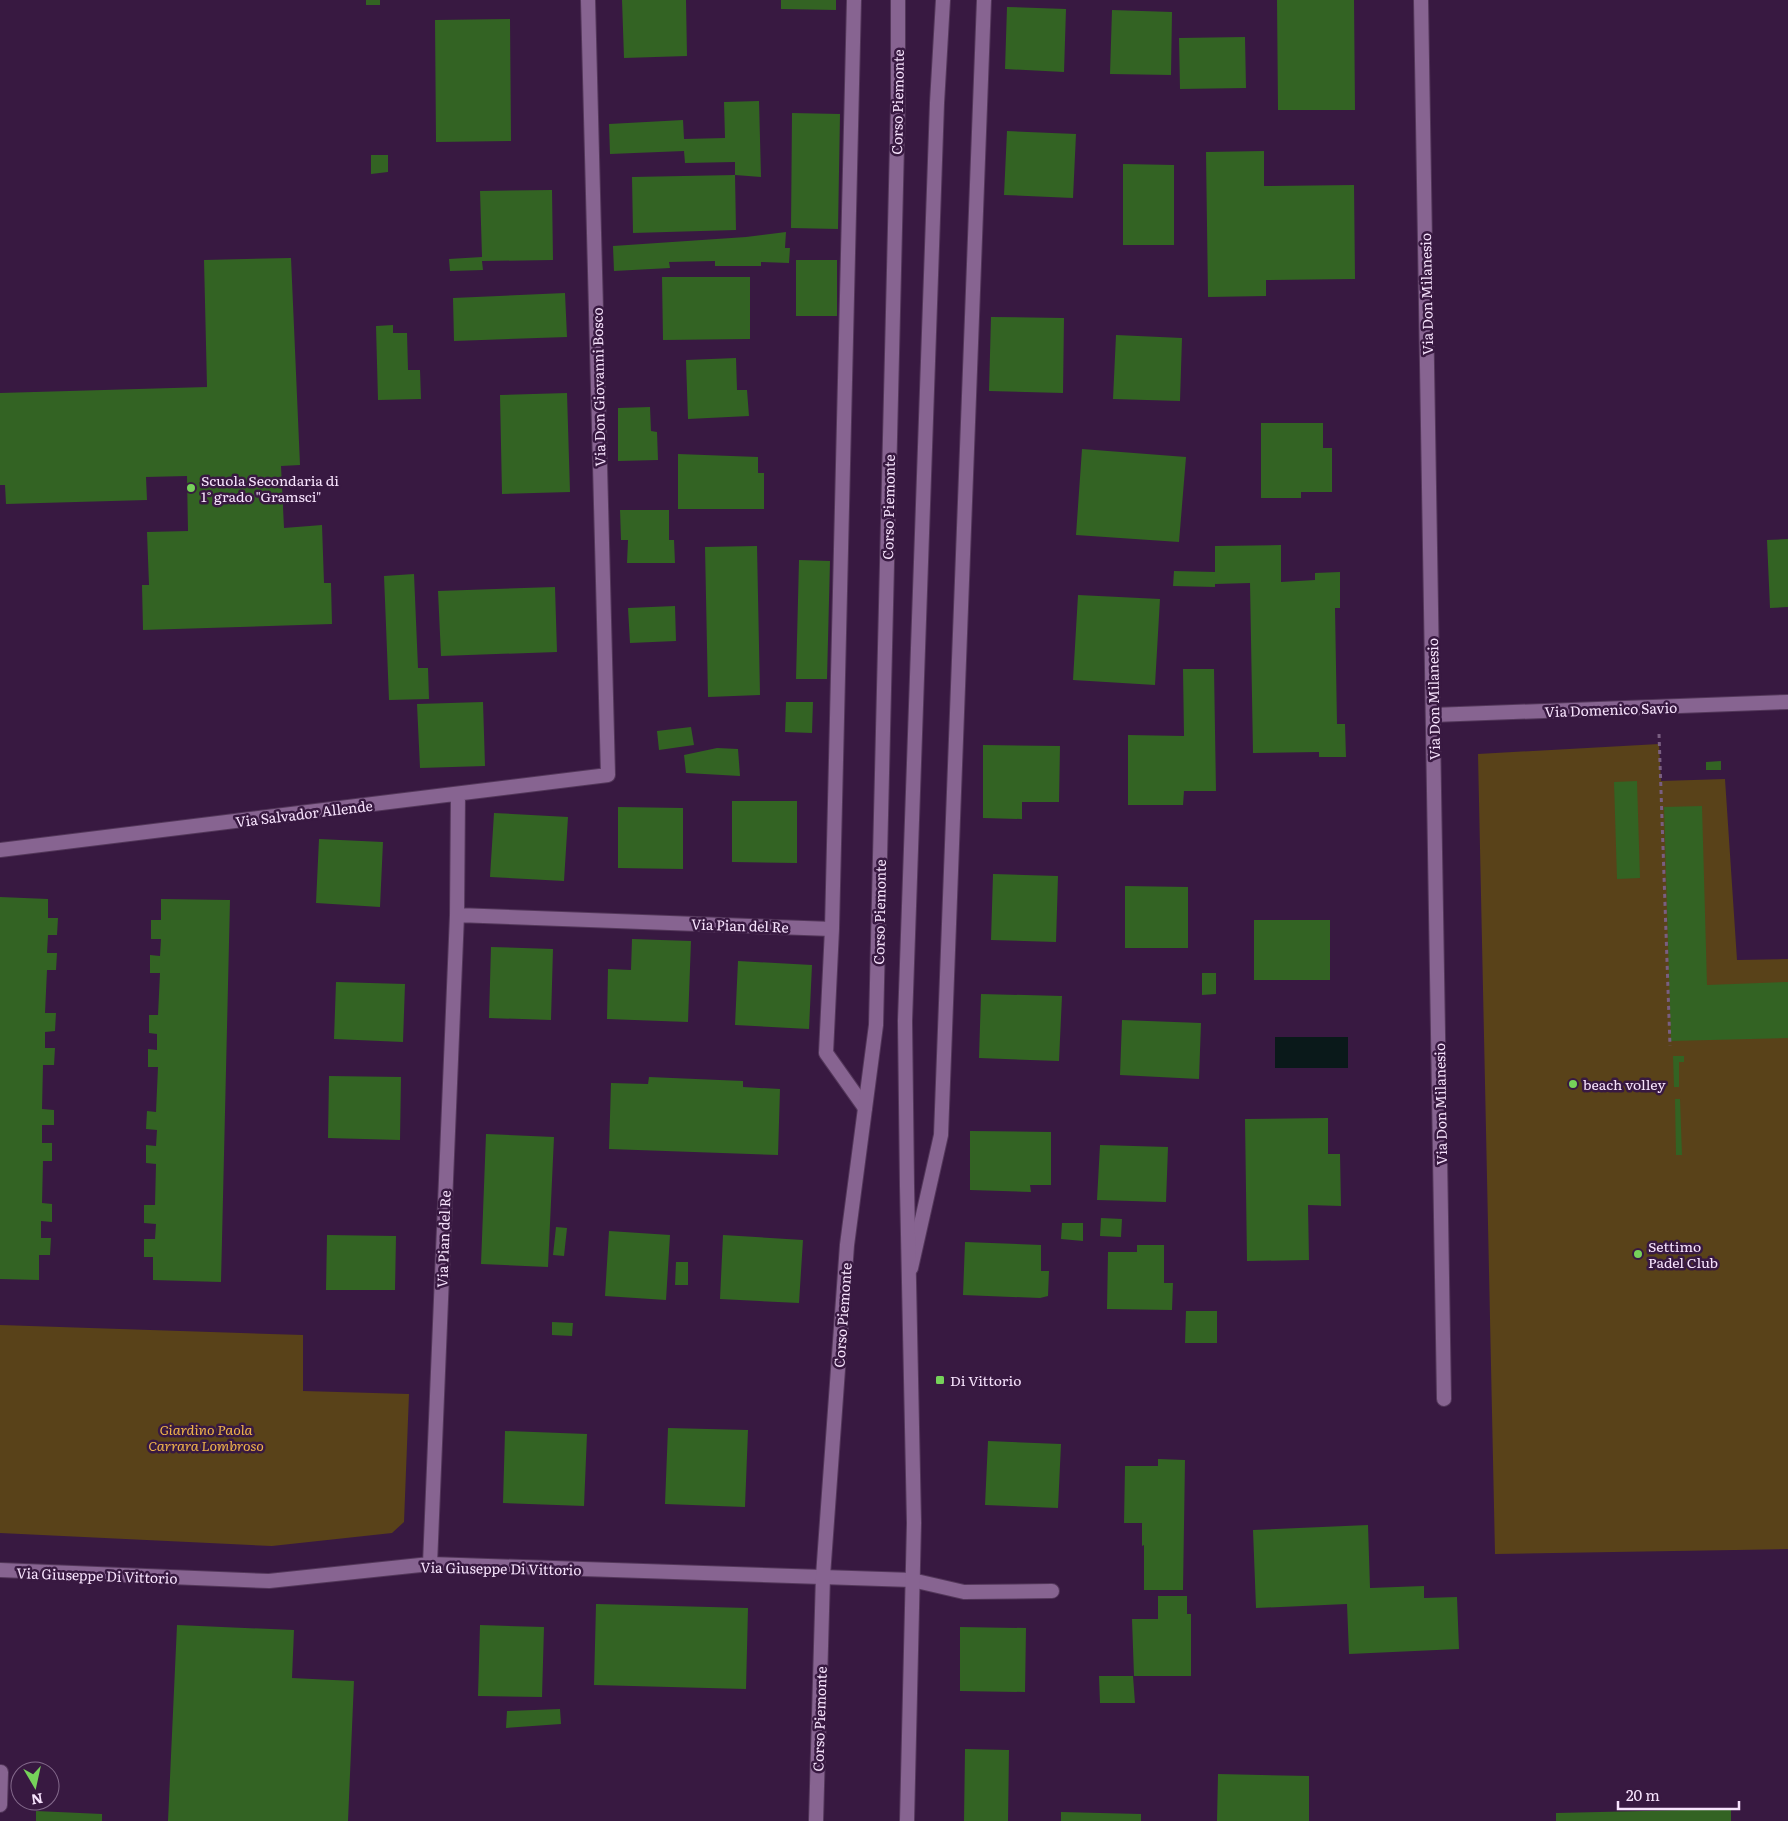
<svg xmlns="http://www.w3.org/2000/svg" width="1788" height="1821" viewBox="0 0 1788 1821" font-family="Literata,serif">
<style>
.green{fill:#594219}
.water{fill:#0a191a}
.building{fill:#336323}
.lines{fill:none;stroke-linecap:round;stroke-linejoin:round}
.minor-casing{stroke:#53375a;stroke-width:16}
.secondary-casing{stroke:#53375a;stroke-width:16}
.path{stroke:#795e81;stroke-width:3;stroke-dasharray:4 4;stroke-linecap:butt}
.minor{stroke:#876491;stroke-width:14}
.secondary{stroke:#876491;stroke-width:14}
.poi-dot{fill:#76d25a;stroke:#381941;stroke-width:2}
.labels{text-anchor:middle;dominant-baseline:central;stroke-width:5;stroke-linejoin:round;paint-order:stroke}
.street-label{font-size:14px;fill:#f7e3fd;stroke:#381941}
.poi-label{font-size:14px;fill:#f7e3fd;stroke:#381941;text-anchor:start}
.park-label{font-size:14px;font-style:italic;fill:#efb44a;stroke:#381941}
</style>
<rect width="100%" height="100%" fill="#381941"/>
<path class="green" d="M1659,744L1661,781L1725,779L1737,960L1788,959V1549L1495,1554L1478,754Z
M0,1325L303,1335V1391L409,1394L404,1522L392,1533L272,1546L0,1533Z"/>
<path class="water" d="M1275,1037H1348V1068H1275Z"/>
<path class="building" d="M366,0H380V5H366Z
M622,0H686L687,56L624,58Z
M781,0H836V10L781,9Z
M1277,0H1354L1355,110H1278Z
M1007,7L1066,9L1064,72L1005,69Z
M1112,10L1172,12L1171,75L1110,74Z
M510,19L511,141L436,142L435,20Z
M1245,37L1246,88L1180,89L1179,38Z
M759,101L761,177L735,175L736,230L633,233L632,177L735,175V162L685,163L684,151L610,154L609,124L683,120L684,139L725,138L724,102Z
M792,113L840,114L838,229L791,228Z
M1007,131L1076,134L1073,198L1004,195Z
M1264,151V186L1354,185L1355,279L1266,280V296L1208,297L1206,152Z
M371,155H388V172L371,174Z
M1123,164L1174,165V245H1123Z
M552,190L553,260L482,261L483,270L450,271L449,259L482,257L480,191Z
M786,232L785,248H790L789,263L761,262V266H715V261L669,262L670,268L614,271L613,246L746,237Z
M291,258L300,465L281,466L284,528L322,525L324,583H331L332,624L143,630L142,585H149L147,532L188,531L187,476L146,477L147,500L6,504L5,485H0V393L207,387L204,260Z
M796,260H837V316H796Z
M662,277H750V339L663,340Z
M565,293L567,337L454,341L453,298Z
M991,317L1064,318L1063,393L989,391Z
M393,325V333H407L408,370H420L421,399L378,400L376,326Z
M1116,335L1182,338L1180,401L1113,399Z
M736,358L737,390H747L749,416L688,419L686,360Z
M567,393L570,492L502,494L500,395Z
M650,407L651,431L657,432L658,460L618,461V408Z
M1261,423H1323V448H1332V492H1301V498H1261Z
M1082,449L1186,457L1179,542L1076,535Z
M678,454L758,457V473H764V509H678Z
M620,510H669V540H674L675,563H627L628,540H621Z
M1788,539V607L1770,608L1767,540Z
M1281,545V582L1315,580V573L1340,572V608H1335L1337,724H1345L1346,757H1319V752L1253,753L1250,583L1215,584V587L1173,586L1174,571L1215,572V546Z
M757,546L760,695L708,697L705,547Z
M799,560L830,561L827,679H796Z
M414,574L418,668H428L429,699L389,700L384,576Z
M555,587L557,652L441,656L438,591Z
M1078,595L1160,599L1155,685L1073,680Z
M675,606L676,641L630,643L628,608Z
M1183,669H1214L1216,791H1184L1183,805H1128V735L1184,736Z
M483,702L485,766L420,768L417,704Z
M786,702H813L812,733L785,732Z
M691,727L694,745L659,750L657,731Z
M983,745L1060,746L1059,802H1022V819L983,818Z
M717,748L738,749L740,776L686,773L684,755Z
M1721,761V770H1706V762Z
M1637,781L1640,878L1617,879L1614,782Z
M732,801H797V863L732,862Z
M1702,806L1707,985L1788,982V1038L1671,1041L1664,807Z
M618,807L683,808V869L618,868Z
M494,813L568,817L564,881L490,877Z
M319,839L383,842L380,907L316,903Z
M993,874L1058,876L1056,942L991,940Z
M1125,886L1188,887V948H1125Z
M0,897L48,899V918H58L57,935H48L47,953H57L56,970H47L45,1013H56L55,1031L45,1032V1048H55L54,1065H43L42,1109L54,1110V1125H42V1143H52V1161H43L42,1203L52,1204V1222L41,1221V1238H51L50,1255H39V1280L0,1279Z
M161,899L230,900L221,1282L153,1280V1257H144V1239H155L156,1224L144,1223V1205H155L156,1164L146,1163V1145L156,1146L157,1130L146,1129L147,1111L156,1112L158,1067H148V1049L157,1050V1034L149,1033V1015H158L160,973H150V955L160,956L161,939H151V920H161Z
M1254,920H1330V980H1254Z
M632,939L691,941L688,1022L607,1019L608,969L631,970Z
M491,947L553,949L551,1020L489,1018Z
M738,961L812,965L809,1029L735,1025Z
M1202,973H1216V994L1202,995Z
M336,982L405,984L403,1042L334,1039Z
M981,994L1062,996L1059,1061L979,1058Z
M1122,1020L1201,1023L1199,1079L1120,1075Z
M1673,1056H1684V1062H1679V1087H1674Z
M329,1076L401,1077L400,1140L328,1138Z
M649,1077L743,1081V1087L780,1089L778,1155L609,1149L611,1083L648,1084Z
M1675,1099H1680L1682,1155H1676Z
M1328,1118V1154H1340L1341,1206L1308,1205L1309,1260L1247,1261L1245,1119Z
M970,1131L1051,1132V1185H1030L1031,1192L970,1190Z
M486,1134L554,1137L548,1267L481,1264Z
M1100,1145L1168,1147L1166,1202L1097,1200Z
M1101,1218L1122,1219L1121,1237L1100,1236Z
M1062,1223H1083V1241L1061,1239Z
M556,1227L567,1228L564,1256L553,1255Z
M609,1231L670,1235L666,1300L605,1296Z
M327,1235L396,1236L395,1290H326Z
M723,1235L803,1240L799,1303L720,1299Z
M965,1242L1041,1245V1271H1049L1048,1296L1040,1298L963,1295Z
M1137,1245H1164V1283H1173L1172,1310L1107,1309L1108,1252H1137Z
M676,1262H688V1285H675Z
M1186,1311H1217V1343H1185Z
M552,1322L573,1323L572,1336L552,1335Z
M668,1428L748,1430L745,1507L665,1504Z
M505,1431L587,1434L584,1506L503,1503Z
M988,1441L1061,1444L1058,1508L985,1505Z
M1158,1459L1185,1460L1183,1590H1144V1545L1142,1546V1523H1124L1125,1466H1158Z
M1368,1525L1370,1588L1424,1586V1598L1457,1597L1459,1649L1349,1654L1347,1604L1256,1608L1253,1530Z
M1158,1596H1187V1614H1191V1676H1134L1132,1619H1158Z
M596,1604L748,1608L746,1689L594,1685Z
M177,1625L294,1630L292,1678L354,1681L348,1821H168Z
M480,1625L544,1627L542,1697L478,1696Z
M960,1627L1026,1628L1025,1692L960,1691Z
M1099,1676H1133L1135,1703H1100Z
M560,1709L561,1724L506,1728L507,1711Z
M965,1749L1009,1750L1008,1821H964Z
M1218,1774L1309,1776V1821H1217Z
M1731,1809V1821H1556V1813Z
M36,1811L102,1814V1821H36Z
M1061,1812L1141,1814V1821H1061Z"/>
<g class="lines">
<defs>
<path id="minor" d="M854,0L832,929L826,1053L865,1108
M1421,0L1444,1399
M1433,715L1788,702
M0,850L608,775L588,0
M457,915L832,929
M911,1268L941,1135L984,0
M430,1564L457,915L458,794
M0,1570L269,1581L430,1564L912,1580L964,1592L1052,1591
M0,1805L1,1772"/>
<path id="secondary" d="M816,1821L823,1576L847,1245L876,1025L898,102V0
M907,1821L914,1523L907,1186L905,1021L937,103L943,0"/>
</defs>
<use href="#minor" class="minor-casing"/>
<use href="#secondary" class="secondary-casing"/>
<path class="path" d="M1659,734L1670,1046"/>
<use href="#minor" class="minor"/>
<use href="#secondary" class="secondary"/>
</g>
<g class="poi-dot">
<circle cx="191" cy="488" r="5"/>
<circle cx="1573" cy="1084" r="5"/>
<circle cx="1638" cy="1254" r="5"/>
<rect x="935" y="1375" width="10" height="10" rx="2.5"/>
</g>
<g class="labels">
<g class="street-label">
<text transform="translate(897 102) rotate(-89)">Corso Piemonte</text>
<text transform="translate(1426 294) rotate(-91)">Via Don Milanesio</text>
<text transform="translate(598 387) rotate(-91)">Via Don Giovanni Bosco</text>
<text transform="translate(888 507) rotate(-89)">Corso Piemonte</text>
<text transform="translate(1433 699) rotate(-91)">Via Don Milanesio</text>
<text transform="translate(1611 709) rotate(-2)">Via Domenico Savio</text>
<text transform="translate(304 813) rotate(-7)">Via Salvador Allende</text>
<text transform="translate(879 912) rotate(-89)">Corso Piemonte</text>
<text transform="translate(740 925) rotate(2)">Via Pian del Re</text>
<text transform="translate(1440 1104) rotate(-91)">Via Don Milanesio</text>
<text transform="translate(443 1239) rotate(-88)">Via Pian del Re</text>
<text transform="translate(842 1315) rotate(-86)">Corso Piemonte</text>
<text transform="translate(501 1568) rotate(1)">Via Giuseppe Di Vittorio</text>
<text transform="translate(97 1575) rotate(2)">Via Giuseppe Di Vittorio</text>
<text transform="translate(819 1719) rotate(-88)">Corso Piemonte</text>
</g>
<g class="poi-label">
<text x="201" y="480">Scuola Secondaria di<tspan x="201" dy="16">1° grado "Gramsci"</tspan></text>
<text x="1583" y="1084">beach volley</text>
<text x="1648" y="1246">Settimo<tspan x="1648" dy="16">Padel Club</tspan></text>
<text x="950" y="1380">Di Vittorio</text>
</g>
<g class="park-label">
<text x="206" y="1429">Giardino Paola<tspan x="206" dy="16">Carrara Lombroso</tspan></text>
</g>
</g>
<g transform="translate(35 1786) rotate(171)"><circle r="24" fill="#381941" stroke="#846a8c"/>
<path d="M0-4L9 19L0 12L-9 19Z" fill="#76d25a"/>
<text y="-8" font-size="14" font-weight="bold" text-anchor="middle" fill="#f7e3fd">N</text>
</g>
<path d="M1618 1801v8h121v-8" fill="none" stroke="#f7e3fd" stroke-width="2.5"/>
<text x="1626" y="1801" font-size="15" fill="#f7e3fd" stroke="#381941" stroke-width="4" paint-order="stroke">20 m</text>
</svg>
